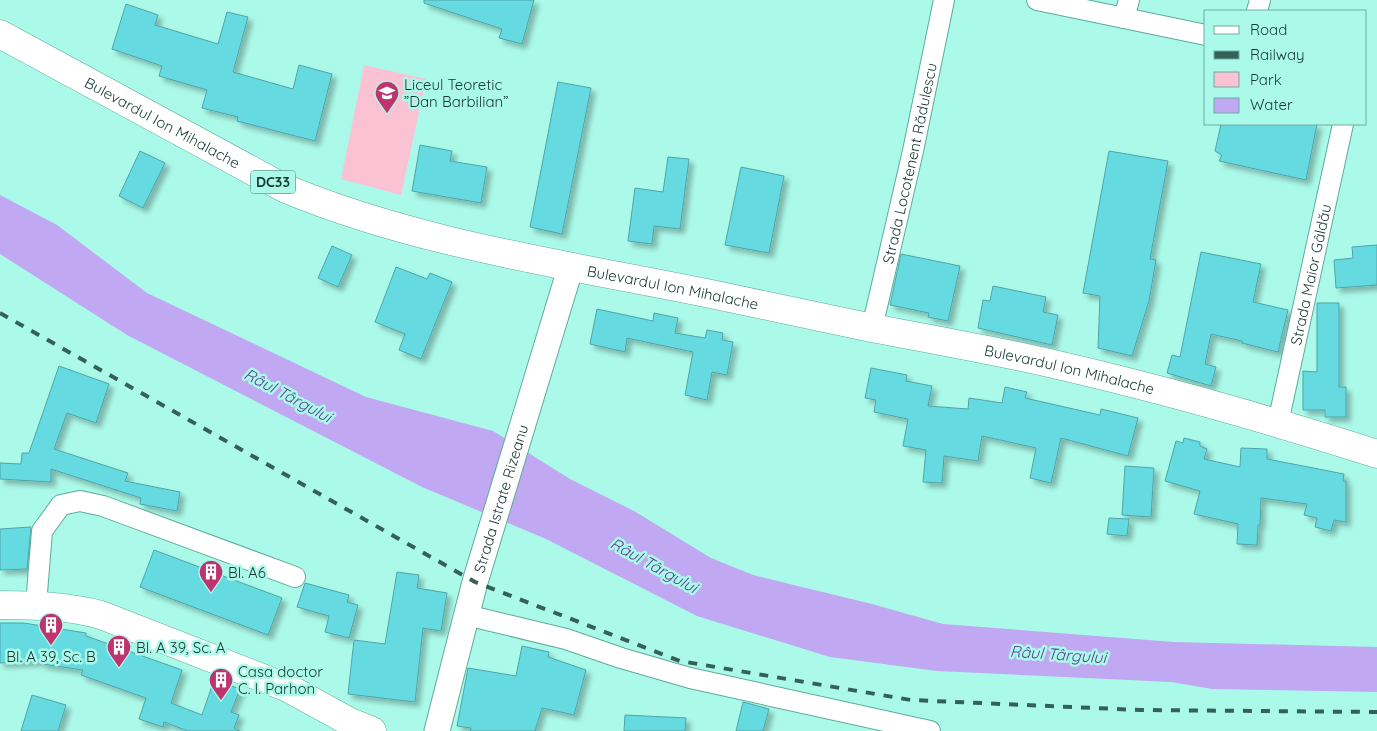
<svg xmlns="http://www.w3.org/2000/svg" width="1377" height="731" viewBox="0 0 1377 731" font-family="Quicksand,sans-serif">
<style>
.green{fill:#fac2d3}
.water{fill:#c0a8f2}
.building{fill:#65dbe1;stroke:#50a4a8;filter:url(#shadow)}
.lines{fill:none;stroke-linecap:round;stroke-linejoin:round}
.minor-casing{stroke:#5dab9b;stroke-width:22}
.tertiary-casing{stroke:#5dab9b;stroke-width:27}
.secondary-casing{stroke:#5dab9b;stroke-width:29}
.trunk-casing{stroke:#5dab9b;stroke-width:29}
.minor{stroke:#fff;stroke-width:20}
.tertiary{stroke:#fff;stroke-width:25}
.secondary{stroke:#fff;stroke-width:28}
.trunk{stroke:#fff;stroke-width:28}
.rail{stroke:#356057;stroke-width:4;stroke-dasharray:9 9;stroke-linecap:butt}
.labels{text-anchor:middle;dominant-baseline:central;stroke-width:5;stroke-linejoin:round;paint-order:stroke}
.shield{fill:#abfae9;stroke:#437269;stroke-width:1}
.shield-label{font-size:14px;font-weight:bold;fill:#173832}
.poi-label{font-size:15px;fill:#173832;stroke:#abfae9;text-anchor:start}
.street-label{font-size:15px;fill:#173832;stroke:#abfae9}
.water-label{font-size:16px;font-style:italic;fill:#5f3d93;stroke:#abfae9}
</style>
<defs>
<filter id="shadow"><feDropShadow dx="4.5" dy="4.5" stdDeviation="2.5" flood-color="#0004"/></filter>
</defs>
<rect width="100%" height="100%" fill="#abfae9"/>
<path class="green" d="M364,65L426,79L401,195L341,179Z"/>
<path class="water" d="M0,195L57,225L147,293L366,397L493,431L570,479L634,511L711,558L753,575L872,604L943,624L1174,642L1377,647V692L1212,689L1171,682L937,671L830,657L697,616L546,539L422,487L127,335L0,254Z"/>
<path class="building" d="M424,0H534L522,44L499,38L502,29L424,3Z
M126,4L158,15L155,25L218,44L227,12L248,17L233,72L293,89L299,65L332,74L315,141L237,121L238,117L202,108L207,90L159,76L162,66L112,49Z
M558,82L591,88L562,234L530,227Z
M1221,124H1317L1306,180L1219,161L1222,155L1215,151Z
M420,145L452,151L450,161L487,167L481,203L412,191Z
M140,151L165,163L143,208L119,196Z
M1109,151L1168,161L1150,259L1156,260L1149,301L1132,356L1098,348L1100,296L1083,293Z
M668,157L689,159L680,229L654,226L652,244L628,241L635,188L663,192Z
M741,167L784,176L769,253L725,245Z
M1377,245V285L1336,288L1334,260L1353,258L1352,247Z
M332,246L352,255L338,287L318,278Z
M1201,252L1261,264L1253,302L1288,310L1278,352L1242,343V341L1211,334L1205,364L1216,367L1211,386L1167,373L1172,355L1180,357Z
M901,254L960,266L948,321L928,317L929,313L890,305Z
M396,267L427,279L430,273L452,282L421,359L399,350L405,334L375,322Z
M993,286L1046,297L1043,312L1058,315L1052,345L978,328L983,300L990,301Z
M1317,303H1339V387H1346V417H1325V410H1303V371L1317,372Z
M597,309L653,321L654,313L678,318L675,333L705,338L707,330L723,333L722,340L733,342L727,375L712,372L707,400L685,395L693,352L627,338L625,352L590,344Z
M59,366L109,384L96,423L67,413L54,449L128,473L125,481L180,492L177,511L140,504L141,498L51,469V482L0,479V463L21,464L22,453H29Z
M871,368L907,375L906,381L932,386L928,406L968,409L969,398L1002,403L1005,387L1027,392L1025,398L1100,415L1101,409L1138,418L1128,456L1061,438L1051,483L1030,478L1036,448L982,436L978,461L944,456L942,483L923,482L926,450L903,446L908,419L874,412L876,400L865,398Z
M1184,438L1200,442V446L1207,449L1204,459L1240,467L1241,448L1267,449V459L1344,474L1343,481H1346V522L1334,520L1331,531L1315,527L1317,518L1304,515L1307,504L1261,498L1260,525H1258L1257,545L1237,544L1238,524L1194,514L1200,491L1165,481L1176,441L1183,443Z
M1125,466L1154,468L1151,517L1122,515Z
M1109,518L1129,519L1127,536L1107,534Z
M31,527L27,569L0,570V529Z
M154,550L282,598L268,635L140,587Z
M397,572L419,575L417,588L447,593L441,631L423,628L415,702L348,694L354,640L385,644Z
M305,583L349,595L347,602L358,605L349,638L325,632L329,616L297,607Z
M0,623H24L86,633V636L182,670L171,703L202,715L214,680L240,689L231,712L239,715L234,728L240,731H188L164,722L163,727L139,719L146,698L81,675L83,670L42,664L43,661L0,663Z
M522,646L549,652L548,657L586,670L574,715L542,708L535,731H470L471,728L457,726L468,668L516,676Z
M32,695L66,705L58,731H21Z
M743,702L769,709L763,731H736Z
M625,715L686,718L685,731H624Z"/>
<g class="lines">
<defs>
<g id="minor">
<path d="M1037,0L1206,35"/>
<path d="M1257,11L1260,0"/>
<path d="M1124,18L1129,0"/>
<path id="s1" d="M872,328L913,151L944,0"/>
<path id="s2" d="M1278,423L1343,124"/>
<path d="M36,605L42,531L61,505L80,501L103,506L295,577"/>
<path d="M466,615L566,639L621,658L690,678L930,731"/>
</g>
<g id="tertiary">
<path id="s3" d="M437,731L475,582L571,266"/>
</g>
<path id="secondary" d="M0,605C35,605 68,606 101,615L288,688L350,722L372,731"/>
<g id="trunk">
<path id="s4" d="M0,34L284,188C418,244 569,265 711,294C765,305 818,317 872,328C920,337 969,346 1017,356C1138,382 1258,416 1377,454"/>
</g>
</defs>
<use href="#minor" class="minor-casing"/>
<use href="#tertiary" class="tertiary-casing"/>
<use href="#secondary" class="secondary-casing"/>
<use href="#trunk" class="trunk-casing"/>
<use href="#minor" class="minor"/>
<use href="#tertiary" class="tertiary"/>
<use href="#secondary" class="secondary"/>
<use href="#trunk" class="trunk"/>
<path class="rail" d="M0,313L475,582L680,661L911,700L1140,710L1377,712"/>
</g>
<defs>
<symbol id="school-pin" viewBox="-11 -11 22 30"><path d="M0 17L-7.5 6A9.5 9.5 0 1 1 7.5 6Z" fill="#be346f" stroke="#abfae9"/><path d="M0-5L7-2L0 1L-7-2ZM-4 1L0 2.5L4 1V4Q0 6-4 4Z" fill="#fff"/></symbol>
<symbol id="building-pin" viewBox="-11 -11 22 30"><path d="M0 17L-7.5 6A9.5 9.5 0 1 1 7.5 6Z" fill="#be346f" stroke="#abfae9"/><path d="M-4-6H4V6H1V3H-1V6H-4ZM-2.5-4.3h1.7v1.8h-1.7ZM.8-4.3h1.7v1.8H.8ZM-2.5-1h1.7V.8h-1.7ZM.8-1h1.7V.8H.8Z" fill="#fff"/></symbol>
</defs>
<g fill-rule="evenodd">
<use href="#school-pin" x="373" y="79" width="28" height="38"/>
<use href="#building-pin" x="197" y="558" width="28" height="38"/>
<use href="#building-pin" x="37" y="611" width="28" height="38"/>
<use href="#building-pin" x="105" y="633" width="28" height="38"/>
<use href="#building-pin" x="207" y="666" width="28" height="38"/>
</g>
<g class="labels">
<rect class="shield" x="250.5" y="170.5" width="45" height="23" rx="4"/>
<g class="shield-label">
<text x="273" y="182">DC33</text>
</g>
<g class="poi-label">
<text x="404" y="84">Liceul Teoretic<tspan x="404" dy="17">”Dan Barbilian”</tspan></text>
<text x="228" y="572">Bl. A6</text>
<text x="136" y="647">Bl. A 39, Sc. A</text>
<text x="51" y="656" text-anchor="middle">Bl. A 39, Sc. B</text>
<text x="238" y="671">Casa doctor<tspan x="238" dy="17">C. I. Parhon</tspan></text>
</g>
<g class="street-label">
<text stroke="none"><textPath href="#s4" startOffset="185">Bulevardul Ion Mihalache</textPath></text>
<text stroke="none"><textPath href="#s1" startOffset="169">Strada Locotenent Rădulescu</textPath></text>
<text stroke="none"><textPath href="#s2" startOffset="152">Strada Maior Gâldău</textPath></text>
<text stroke="none"><textPath href="#s4" startOffset="725">Bulevardul Ion Mihalache</textPath></text>
<text stroke="none"><textPath href="#s4" startOffset="1130">Bulevardul Ion Mihalache</textPath></text>
<text stroke="none"><textPath href="#s3" startOffset="241">Strada Istrate Rizeanu</textPath></text>
</g>
<g class="water-label">
<text transform="translate(288 395) rotate(28)">Râul Târgului</text>
<text transform="translate(654 565) rotate(29)">Râul Târgului</text>
<text transform="translate(1058 654) rotate(4)">Râul Târgului</text>
</g>
</g>
<rect x="1204" y="10" width="162" height="115" fill="#abfae9" stroke="#70aca0"/>
<rect x="1214" y="26" width="25" height="8" fill="#ffffff" stroke="#70aca0"/>
<text x="1250" y="35" font-size="15" fill="#173832">Road</text>
<rect x="1214" y="51" width="25" height="8" fill="#356057" stroke="#70aca0"/>
<text x="1250" y="60" font-size="15" fill="#173832">Railway</text>
<rect x="1214" y="72" width="25" height="15" fill="#fac2d3" stroke="#70aca0"/>
<text x="1250" y="85" font-size="15" fill="#173832">Park</text>
<rect x="1214" y="98" width="25" height="15" fill="#c0a8f2" stroke="#70aca0"/>
<text x="1250" y="110" font-size="15" fill="#173832">Water</text>
</svg>
